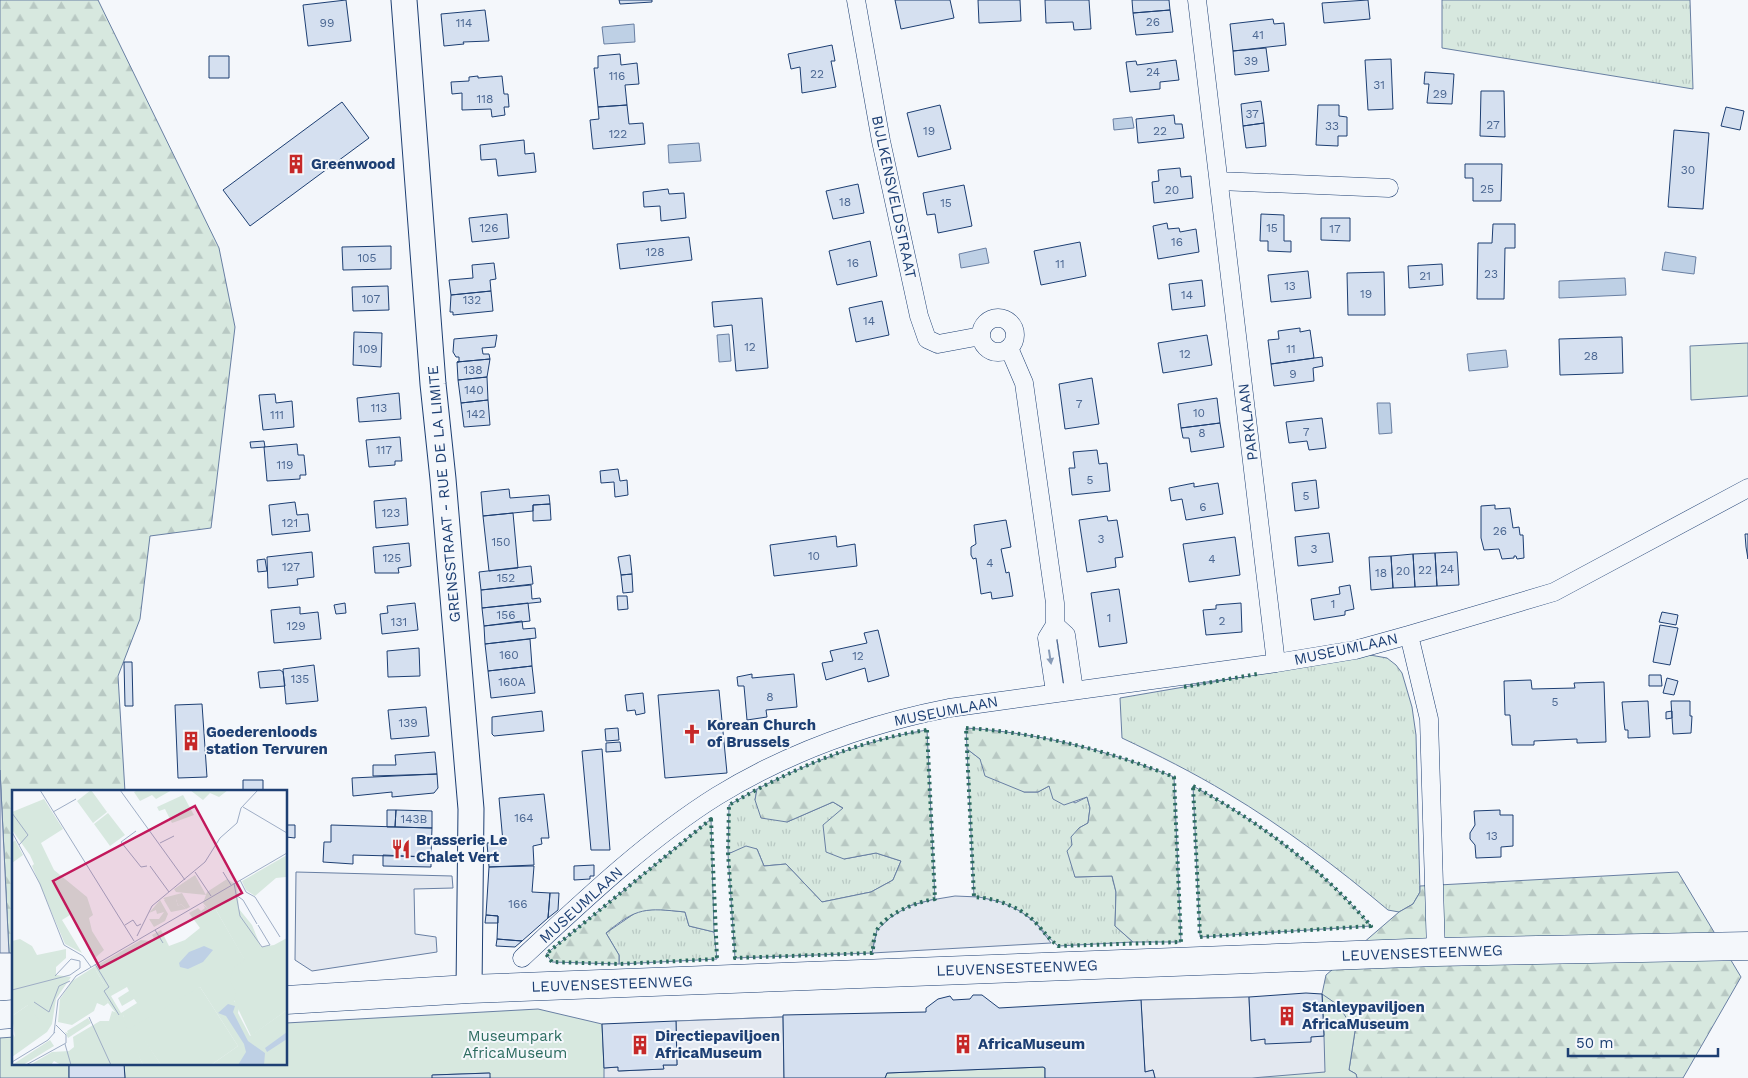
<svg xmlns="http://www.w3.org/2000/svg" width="1748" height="1078" viewBox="0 0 1748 1078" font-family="'Work Sans',sans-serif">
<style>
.grass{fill:url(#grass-tufts);stroke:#687fa3}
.forest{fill:url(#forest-firs);stroke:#687fa3}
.park{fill:#d7e8df;stroke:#687fa3}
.parking{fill:#e3e8f0;stroke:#687fa3}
.water{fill:#bed0e5;stroke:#687fa3}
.building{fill:#d5e0f0;stroke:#1d3f73}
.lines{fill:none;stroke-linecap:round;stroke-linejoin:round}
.street-casing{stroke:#1d3f73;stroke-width:19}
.secondary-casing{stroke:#1d3f73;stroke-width:27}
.primary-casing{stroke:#1d3f73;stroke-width:29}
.street{stroke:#f4f7fb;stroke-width:18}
.secondary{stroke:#f4f7fb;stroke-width:25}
.primary{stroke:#f4f7fb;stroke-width:28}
.hedge{stroke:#2c6c60;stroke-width:4;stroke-dasharray:2.5 4;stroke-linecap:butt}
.oneway{fill:#889bb7}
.labels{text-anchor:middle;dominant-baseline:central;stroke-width:4;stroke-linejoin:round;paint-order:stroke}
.number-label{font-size:12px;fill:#4b6792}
.poi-label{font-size:15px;font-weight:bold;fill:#1d3f73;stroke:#f4f7fb;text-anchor:start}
.street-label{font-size:15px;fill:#1d3f73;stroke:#f4f7fb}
.park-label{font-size:15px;fill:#2c6c60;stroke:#f4f7fb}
.inset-road{fill:none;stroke:#9eadc5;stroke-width:1}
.view{fill:#c2185b;fill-opacity:0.15;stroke:#c2185b;stroke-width:2.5}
.inset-edge{fill:none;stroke:#1d3f73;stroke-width:2.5}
</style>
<defs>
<pattern id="grass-tufts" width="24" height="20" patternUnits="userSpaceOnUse" patternTransform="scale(1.25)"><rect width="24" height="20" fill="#d7e8df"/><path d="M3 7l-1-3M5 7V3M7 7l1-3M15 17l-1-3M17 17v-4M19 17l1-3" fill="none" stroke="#b8c8c3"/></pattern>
<pattern id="forest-firs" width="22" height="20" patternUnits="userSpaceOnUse" patternTransform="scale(1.25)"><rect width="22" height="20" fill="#d7e8df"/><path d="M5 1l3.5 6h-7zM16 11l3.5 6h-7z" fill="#b8c8c3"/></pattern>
</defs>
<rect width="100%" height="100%" fill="#f4f7fb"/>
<path class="grass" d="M1442,0H1690L1693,89L1442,48Z
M1370,655L1387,658L1396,665L1402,673L1412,707L1416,735L1420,892L1413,904L1399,912L1388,910C1338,868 1284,827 1227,793C1194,773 1158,755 1122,738L1120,698Z
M967,749L1024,792H1038L1049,786L1075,803L1087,797L1090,808L1088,823L1079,828L1072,845L1075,877L1112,876L1116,892L1115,926L1133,942L1058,946C1049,939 1044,931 1036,923C1022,910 993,898 974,897Z
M757,789L755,800L787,822L833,802L844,809V859L876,853L901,861L893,880L871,892L822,902L786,864L764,866L757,849L728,853L729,805Z
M657,909L685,912L689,926L714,932L717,959L619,964V955L606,933L638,911Z"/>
<path class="forest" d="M0,0H98L219,248L235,327L211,528L150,536L140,619L118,676L125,792H14V953H9L0,770Z
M966,728C1039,733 1107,750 1174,777L1181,942H1133L1115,926L1116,892L1112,876L1075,877L1067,851L1072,845L1071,837L1079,828L1088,823L1090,808L1087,797L1064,805L1053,799L1049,786L1038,792H1024L985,776L980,759L967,749Z
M927,730L935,899L909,906L877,930L872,953L735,958L728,854L746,846L757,849L764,866L786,864L822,902L871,892L893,880L901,861L876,853L844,859L826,852L823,825L843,808L833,802L787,822L761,818L755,800L757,789C810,762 869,739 927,730Z
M1193,786C1261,823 1320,867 1371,926L1200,937Z
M711,819L714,932L689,926L685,912C646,908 637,907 606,933L619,955V964L552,962L546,954Z
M1678,872L1741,977L1683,1078H1357L1356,1074L1349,1070L1355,1031L1322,994L1326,975L1399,912L1413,904L1420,892V886Z"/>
<path class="park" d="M1748,343V396L1691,400L1690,346Z
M1322,994L1338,1005L1355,1031L1349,1070L1356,1074L1357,1078H1155L1153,1070L1145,1072L1141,1000L1249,997L1251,1041L1324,1035Z
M538,1009L602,1024L604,1068L618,1067V1071L663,1069V1065H677L676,1021L783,1017L784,1078H490L489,1073L433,1075L432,1078H125L124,1064H286V1023Z
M14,1037V1064H69V1078H0V1038Z
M1043,1067L1045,1068V1078H885L887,1073Z"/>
<path class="parking" d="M0,770L9,953H0Z
M296,872L452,876L453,888L414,889L415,934L436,937L437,952L312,971L295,960Z
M955,896L979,897L1001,902L1020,911L1036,923L1051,943L872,953L877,930L891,917L909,906L931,900Z
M1249,997L1251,1040L1324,1036L1325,1072L1252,1078H1155L1153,1070L1145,1072L1141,1000Z
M783,1017L784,1078H604V1068L618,1067L619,1071L663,1069V1065H677L676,1021Z"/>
<path class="water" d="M634,24L635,42L604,44L602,27Z
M1132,117L1134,128L1114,130L1113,119Z
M699,143L701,161L669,163L668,145Z
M986,248L989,263L961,268L959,254Z
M1665,252L1696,257L1694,274L1662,270Z
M1625,278L1626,295L1559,298V281Z
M729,334L731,361L719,362L717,335Z
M1506,350L1508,367L1469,371L1467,354Z
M1377,403H1390L1392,433L1379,434Z"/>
<path class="building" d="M346,0L351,41L308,46L303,5Z
M619,0H652V2L620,4Z
M895,0H950L954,18L901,29Z
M978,0H1020L1021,21L979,23Z
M1045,0H1089L1091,29L1074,30L1073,22L1046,23Z
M1132,0H1169L1170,10L1133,13Z
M1368,0L1370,19L1324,23L1322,3Z
M485,10L489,41L463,42L464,44L444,46L441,14Z
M1170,10L1173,32L1136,35L1133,13Z
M1273,19L1274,24L1284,23L1286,45L1233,51L1230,24Z
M832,45L835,61H831L836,87L802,93L800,67L791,69L788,54Z
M1266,48L1269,71L1235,75L1233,51Z
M620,54L621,65L637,63L639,84L625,85L627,105L598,107L594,68H598V56Z
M209,56H229V78H209Z
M1391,59L1393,109L1368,110L1365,60Z
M1176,60L1179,80L1160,82V89L1130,92L1126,62L1136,61L1137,65Z
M1425,72L1454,74L1452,104L1427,103L1429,84H1424Z
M478,76V78L502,76L504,94H508L509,107H504L505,115L492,117L491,109L462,110V93L452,94L451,82L469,81V77Z
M1481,91H1504L1505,137L1480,136Z
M1261,101L1264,123L1243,126L1241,104Z
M342,102L369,138L250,226L223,190Z
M627,105L629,124L643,123L645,144L593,149L590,120L599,119L598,107Z
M940,105L951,149L918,157L907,113Z
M1318,105H1339V116L1347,117V136H1338V146L1316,145Z
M1726,107L1744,111L1740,130L1721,126Z
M1174,115L1175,124H1182L1184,138L1138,143L1136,119Z
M1264,123L1266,146L1246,148L1243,126Z
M1674,130L1709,133L1703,209L1668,207Z
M524,140L525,154L534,153L536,172L498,176L496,159L481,160L480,145Z
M1465,164H1502L1501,201H1473V178H1465Z
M1180,168L1181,177L1191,176L1193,198L1154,203L1152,182L1159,181L1158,170Z
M858,184L864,213L833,219L826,191Z
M964,185L972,226L938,233L935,214L927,215L923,193Z
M668,189L669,194L684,193L686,218L661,221L660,206L644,207L643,192Z
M507,214L509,238L472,242L469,218Z
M1261,214L1284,215V241H1291V252L1268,251V241H1260Z
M1321,218H1350V241L1321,240Z
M1167,223L1168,229L1179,228L1180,232L1196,229L1199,252L1158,259L1153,226Z
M1493,224H1515V248H1505L1504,299H1477L1478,243H1492Z
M689,237L692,260L620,269L617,244Z
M870,241L877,276L837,285L829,251Z
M1080,242L1086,276L1041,285L1034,251Z
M391,246V269L343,270L342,247Z
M494,263L496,279L490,280L491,291L451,295L449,280L473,278L472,265Z
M1442,264L1443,285L1409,288L1408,266Z
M1308,271L1311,298L1271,302L1268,275Z
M1384,272L1385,315H1348L1347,273Z
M1202,280L1205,306L1172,310L1169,284Z
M388,286L389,310L353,311L352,287Z
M491,291L493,311L453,315V312H450L451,295Z
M762,298L768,368L736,371L732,325L714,327L712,302Z
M882,301L889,335L856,342L849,308Z
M1300,328V332L1310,330L1314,358L1271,364L1268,340L1279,339L1278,331Z
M354,332L382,333L381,367L353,365Z
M497,335L495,347L482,348L483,354H489L490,359L457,362H459V357H456L453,352L454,339Z
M1207,335L1212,365L1163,373L1158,343Z
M1622,337L1623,373L1560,375L1559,339Z
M1322,357L1323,366L1313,368L1314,381L1274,386L1271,364Z
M490,359L487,377L458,380L457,362Z
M487,377L488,400L461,403L458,380Z
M1092,378L1099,424L1065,429L1059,384Z
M399,393L401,419L359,422L357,398Z
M275,394L276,403L292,401L294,427L263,430L259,395Z
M1217,398L1220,423L1181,428L1178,404Z
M488,400L490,425L464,427L461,403Z
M1322,418L1326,448L1309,450L1307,441L1289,443L1286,422Z
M1220,423L1224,447L1191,452L1189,438H1183L1181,428Z
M400,437L402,461H395V465L369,467L366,440Z
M264,441L265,447L251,448L250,442Z
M297,444L298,455H304L306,475H300V479L267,481L264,447Z
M1097,450L1099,464L1107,463L1110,491L1072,495L1069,468H1075L1073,452Z
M618,469L620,481L627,480L628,495L615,497L614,482L601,483L600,471Z
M1316,480L1319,508L1295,511L1292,483Z
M1194,483V487L1218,483L1223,514L1186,520L1182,499L1171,501L1169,488Z
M509,489L510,498L549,495L550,504L533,505V511L483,516L481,492Z
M406,498L408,525L376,528L374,501Z
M295,502L297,515L308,514L310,531L272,535L269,505Z
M550,504L551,520L533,521V505Z
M1495,505V509L1510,508L1513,528L1519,527L1520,535H1523L1524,558L1517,559L1516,556H1514V558L1502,559L1499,549L1484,550L1481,538V506Z
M513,513L518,568L489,571L483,516Z
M1107,516L1108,521L1117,520L1123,557L1115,558L1116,567L1087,572L1079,520Z
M1006,520L1011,547L1001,549L1006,573L1009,572L1013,596L992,599L991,592L981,594L976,558L973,559L971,555V547L976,544L974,525Z
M1329,533L1333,562L1298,566L1295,537Z
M1745,534H1748V559L1746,547Z
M836,536L837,547L855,544L857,566L774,576L770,545Z
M1235,537L1240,575L1189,582L1183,544Z
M409,543L411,566L398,568L399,573H375L373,547Z
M312,552L314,577L297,579L298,585L268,588L267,557Z
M1457,552L1459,585L1437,586L1435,553Z
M1435,553L1437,586L1415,587L1413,554Z
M1413,554L1415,587L1393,588L1391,556Z
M630,555L632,574L621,575L618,557Z
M1391,556L1393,588L1371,590L1369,557Z
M265,559L267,571L258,572L257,560Z
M531,566L533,584L481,590L479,572Z
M632,574L633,592L623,593L621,575Z
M531,585L532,599L540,598L541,602L482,608L481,590Z
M1350,585L1354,609L1345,611V615L1314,620L1311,599L1340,594L1339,587Z
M1119,589L1127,643L1099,647L1091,593Z
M617,596H627L628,609L618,610Z
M345,603L346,613L336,614L334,605Z
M415,603L418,630L382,634L380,614L388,613L387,606Z
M528,603L530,621L484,626L482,608Z
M1241,603L1242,632L1206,635L1203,610L1216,609V605Z
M300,607V614L318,612L321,639L274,643L271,610Z
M1662,612L1678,615L1676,625L1659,622Z
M522,621L523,629L535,628L536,638L485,644L484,626Z
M1660,625L1678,628L1670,665L1653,662Z
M878,630L889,676L868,682L865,668L826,680L822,663L833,661L830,651L867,643L864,633Z
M530,639L532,666L488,671L485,644Z
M419,648L420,676L388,677L387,651Z
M124,662H132L133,706H125Z
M314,665L318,701L286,704L283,669Z
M532,666L535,693L491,698L488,671Z
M280,670L283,672L285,686L260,688L258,672Z
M752,674V678L794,674L797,707L766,710L767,717L747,720L744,686H738L737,677Z
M1649,675H1661L1662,686H1649Z
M1667,678L1678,681L1674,695L1663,693Z
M1531,680L1532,689L1575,688L1574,683L1604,682L1606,742L1577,743V739L1534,741V745H1512L1510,715H1505L1504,681Z
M719,690L727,773L665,778L658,695Z
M643,693L645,713L636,715L635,710L627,711L625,695Z
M1648,701L1650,737L1628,738V730H1625L1624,723L1622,702Z
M1671,701H1690V716H1692L1691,733L1673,734Z
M202,704L207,777L178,778L175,705Z
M426,707L429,736L391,739L388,710Z
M542,711L544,731L494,736L492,734V717Z
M1672,711V718L1666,719V712Z
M618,728L619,740L606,741L605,729Z
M620,742L621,751L606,752V743Z
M602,749L610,850H591L582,751Z
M435,752L437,774L373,776V765H396L395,755Z
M437,774L438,788L434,793L392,797V792L353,796L352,778Z
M243,780H263V792H243Z
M544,794L549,838H541L542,844L533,846L534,865L489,867L487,843L503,842L499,798Z
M387,810H396L395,827H387Z
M396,810L432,811V828L395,827Z
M1500,810V815H1513V846L1501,847V857L1476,858L1475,845L1470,839V833L1475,825L1474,811Z
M286,825H295V838L286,837Z
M331,825L432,828L431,857L353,855V864L323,862L324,842H331Z
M383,855L431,857V867L383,866Z
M594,865V876H590V879L574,880V866Z
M531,866H534L532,892L550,893L548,918L522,941L497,939L498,916L486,915L489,867Z
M550,893H559L558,910L548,918Z
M486,915L498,916V923H485Z
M497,939L522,941L515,947L496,946Z
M1306,993L1322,994L1324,1036L1311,1037V1042L1265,1044V1039L1251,1041L1249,997Z
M973,995H982L999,1008L1141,1000L1145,1072L1153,1070L1155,1078H1045V1068L1043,1067L887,1073L885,1078H784L783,1015L926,1012V1008L938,999L950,996L953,1000L970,999Z
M676,1021L677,1065H663L664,1069L618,1071V1067L604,1068L602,1024Z
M69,1064H124L125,1078H69Z
M490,1073V1078H432V1075Z"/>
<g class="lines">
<defs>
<path id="street" d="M856,0L881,141L919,316L927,339L938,344L981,336
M1197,0L1276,663
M1219,181L1389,188
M981 335a17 17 0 1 1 34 0a17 17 0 1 1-34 0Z
M1009,348L1024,383L1055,603V625L1066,635L1074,690
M1409,635L1429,719L1436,952
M1055,692L1047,638L1055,625
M522,958C581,903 648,839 717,796C787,753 868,724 949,708L1276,663L1355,650L1409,635L1554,592L1748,488"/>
<path id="secondary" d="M404,0L433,384L443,479L471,809L469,989"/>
<path id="primary" d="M286,1000L469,989L1436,952L1748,946
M0,1015L14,1014"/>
</defs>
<use href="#street" class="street-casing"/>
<use href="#secondary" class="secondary-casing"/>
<use href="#primary" class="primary-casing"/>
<use href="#street" class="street"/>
<use href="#secondary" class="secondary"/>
<use href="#primary" class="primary"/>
<path class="hedge" d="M1184,687L1257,674
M966,728C1039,733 1107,750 1174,777L1181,942L1058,946C1049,939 1044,932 1036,923C1021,907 995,898 974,897Z
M927,730L935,899C919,901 885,914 877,930C873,936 874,947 872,953L735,958L728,853L729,805C790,770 857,740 927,730Z
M1193,786C1261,823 1320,867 1371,926L1200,937Z
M711,819L717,959L619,964L552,962L546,954Z"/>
</g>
<defs><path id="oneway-solid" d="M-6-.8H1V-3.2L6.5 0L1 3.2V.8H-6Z" transform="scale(1.25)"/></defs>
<use class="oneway" href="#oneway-solid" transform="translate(1050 657) rotate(81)"/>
<defs>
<symbol id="building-bare" viewBox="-9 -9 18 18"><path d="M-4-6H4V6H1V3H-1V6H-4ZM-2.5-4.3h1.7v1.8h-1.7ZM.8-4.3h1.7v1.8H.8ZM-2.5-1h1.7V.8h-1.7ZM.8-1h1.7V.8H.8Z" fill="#c62828" stroke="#f4f7fb" stroke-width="2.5" paint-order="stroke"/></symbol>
<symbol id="church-bare" viewBox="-9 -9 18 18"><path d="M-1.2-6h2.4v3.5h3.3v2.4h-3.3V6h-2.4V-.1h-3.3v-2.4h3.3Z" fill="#c62828" stroke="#f4f7fb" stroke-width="2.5" paint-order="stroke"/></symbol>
<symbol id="restaurant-bare" viewBox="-9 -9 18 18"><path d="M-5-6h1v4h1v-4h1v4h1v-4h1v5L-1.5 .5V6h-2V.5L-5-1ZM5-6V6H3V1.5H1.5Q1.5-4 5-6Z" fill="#c62828" stroke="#f4f7fb" stroke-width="2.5" paint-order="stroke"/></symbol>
</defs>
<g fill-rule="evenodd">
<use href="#building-bare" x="282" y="150" width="28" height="28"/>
<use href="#church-bare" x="678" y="720" width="28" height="28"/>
<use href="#building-bare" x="177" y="727" width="28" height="28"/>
<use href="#restaurant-bare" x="387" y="835" width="28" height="28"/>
<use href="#building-bare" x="1273" y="1002" width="28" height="28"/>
<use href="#building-bare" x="949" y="1030" width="28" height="28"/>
<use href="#building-bare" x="626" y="1031" width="28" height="28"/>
</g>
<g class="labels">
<g class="number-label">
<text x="1153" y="22">26</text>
<text x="327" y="23">99</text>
<text x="464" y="23">114</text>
<text x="1258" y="35">41</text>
<text x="1251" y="61">39</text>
<text x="1153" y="72">24</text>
<text x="817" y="74">22</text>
<text x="617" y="76">116</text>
<text x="1379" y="85">31</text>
<text x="1440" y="94">29</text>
<text x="485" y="99">118</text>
<text x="1252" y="114">37</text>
<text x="1493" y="125">27</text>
<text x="1332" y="126">33</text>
<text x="929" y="131">19</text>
<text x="1160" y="131">22</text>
<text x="618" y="134">122</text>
<text x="1688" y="170">30</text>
<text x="1487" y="189">25</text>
<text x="1172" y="190">20</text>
<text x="845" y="202">18</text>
<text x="946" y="203">15</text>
<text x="489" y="228">126</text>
<text x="1272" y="228">15</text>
<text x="1335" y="229">17</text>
<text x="1177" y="242">16</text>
<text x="655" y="252">128</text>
<text x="367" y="258">105</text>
<text x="853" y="263">16</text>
<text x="1060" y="264">11</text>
<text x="1491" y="274">23</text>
<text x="1425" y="276">21</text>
<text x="1290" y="286">13</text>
<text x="1366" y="294">19</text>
<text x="1187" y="295">14</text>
<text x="371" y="299">107</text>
<text x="472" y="300">132</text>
<text x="869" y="321">14</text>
<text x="750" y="347">12</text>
<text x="368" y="349">109</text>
<text x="1291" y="349">11</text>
<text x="1185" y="354">12</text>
<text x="1591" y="356">28</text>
<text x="473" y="370">138</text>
<text x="1293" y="374">9</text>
<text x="474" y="390">140</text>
<text x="1079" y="404">7</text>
<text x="379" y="408">113</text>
<text x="1199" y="413">10</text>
<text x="476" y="414">142</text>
<text x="277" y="415">111</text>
<text x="1306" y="432">7</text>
<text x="1202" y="433">8</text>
<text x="384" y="450">117</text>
<text x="285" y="465">119</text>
<text x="1090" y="480">5</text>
<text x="1306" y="496">5</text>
<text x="1203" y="507">6</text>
<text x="391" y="513">123</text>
<text x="290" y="523">121</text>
<text x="1500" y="531">26</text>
<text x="1101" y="539">3</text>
<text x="501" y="542">150</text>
<text x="1314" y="549">3</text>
<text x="814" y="556">10</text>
<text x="392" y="558">125</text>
<text x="1212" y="559">4</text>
<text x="990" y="563">4</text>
<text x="291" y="567">127</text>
<text x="1447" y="569">24</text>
<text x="1425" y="570">22</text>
<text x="1403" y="571">20</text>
<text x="1381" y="573">18</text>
<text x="506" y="578">152</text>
<text x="1333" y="604">1</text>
<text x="506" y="615">156</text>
<text x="1109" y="618">1</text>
<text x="1222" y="621">2</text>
<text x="399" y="622">131</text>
<text x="296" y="626">129</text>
<text x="509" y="655">160</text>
<text x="858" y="656">12</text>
<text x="300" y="679">135</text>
<text x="512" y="682">160A</text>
<text x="770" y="697">8</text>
<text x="1555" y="702">5</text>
<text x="408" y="723">139</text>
<text x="524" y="818">164</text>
<text x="414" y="819">143B</text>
<text x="1492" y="836">13</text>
<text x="518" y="904">166</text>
</g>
<g class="poi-label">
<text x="311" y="164">Greenwood</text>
<text x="707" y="725">Korean Church<tspan x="707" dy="17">of Brussels</tspan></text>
<text x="206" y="732">Goederenloods<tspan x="206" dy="17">station Tervuren</tspan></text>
<text x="416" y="840">Brasserie Le<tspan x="416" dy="17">Chalet Vert</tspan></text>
<text x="1302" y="1007">Stanleypaviljoen<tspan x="1302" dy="17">AfricaMuseum</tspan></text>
<text x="655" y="1036">Directiepaviljoen<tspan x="655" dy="17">AfricaMuseum</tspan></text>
<text x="978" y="1044">AfricaMuseum</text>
</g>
<g class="street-label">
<text transform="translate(894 197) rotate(78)">BIJLKENSVELDSTRAAT</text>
<text transform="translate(1248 422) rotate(-97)">PARKLAAN</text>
<text transform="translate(444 494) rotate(-95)">GRENSSTRAAT - RUE DE LA LIMITE</text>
<text transform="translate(1346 649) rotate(-12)">MUSEUMLAAN</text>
<text transform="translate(946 711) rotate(-11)">MUSEUMLAAN</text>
<text transform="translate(581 905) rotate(-42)">MUSEUMLAAN</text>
<text transform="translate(1422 953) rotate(-2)">LEUVENSESTEENWEG</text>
<text transform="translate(1017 968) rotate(-2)">LEUVENSESTEENWEG</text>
<text transform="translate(612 984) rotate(-2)">LEUVENSESTEENWEG</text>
</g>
<g class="park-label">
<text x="515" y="1036">Museumpark<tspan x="515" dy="17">AfricaMuseum</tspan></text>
</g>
</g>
<g transform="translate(12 790)">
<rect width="275" height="275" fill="#f4f7fb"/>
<path d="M126,0H160L144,9L140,5L128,11L122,2ZM178,0H216L207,7L198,3L191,10ZM171,5L182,25L160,33L153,19L147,21L145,17ZM183,85L194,105L164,102L162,99ZM164,109L166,116L169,114L174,119L159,122L152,110ZM115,225L127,241L149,275H131L114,238ZM76,228L79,233L56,248L53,242L56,243L55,241ZM38,250L42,256L11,275H0Z" fill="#d7e8df"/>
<path d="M32,9L51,39L29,53L42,80L75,107L81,125L77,128L80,141L92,160L83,168L58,125L50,130L70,163L53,154L20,76L22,74L18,65L0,40V22ZM275,65L274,87L264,88L243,106L234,100L230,91ZM215,89L225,95L227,119L240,135L249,157L262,155L275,148V220L239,246L209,183L232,169L204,120H197L191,113L195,102ZM170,103L178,117L174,119L169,114L166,116L164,109L155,112L151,108ZM148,110L156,124L153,131L142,137L137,129H147L152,122L145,124L144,120L137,123ZM8,149L20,156L25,165L54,159V168L44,177V185L59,187L44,209L40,234L35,242L0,267V243L3,247L16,215L0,226V151ZM82,177L92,194L96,213L92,216L85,213L82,221L60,235L46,232L48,209L60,191ZM188,197L226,256L199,275H149L115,225ZM100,221L111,225L131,275H49L42,271L39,275H18L40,262L57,261L62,257L61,247L88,231H97Z" fill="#d7e8df"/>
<path d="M79,0L95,22L81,33L65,11ZM96,23L113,45L98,56L82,34ZM3,50L11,65L0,73V53ZM191,115L198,120H204L233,170L221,178L218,191L224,202L222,211L227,217L226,223L238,246L275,220V275H199L226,256L188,197L115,240L111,225L107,227L96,213L90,200L92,194L82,177L129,150L138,151L142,148L140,145L149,140L157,156L173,150L188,138L177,123L186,118L189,121L193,118ZM115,197L117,201L106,208L110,216L122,209L125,213L109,223L99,206ZM16,215L27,230L3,248L0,226Z" fill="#d7e8df" fill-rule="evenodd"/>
<path d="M192,156L201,160L191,172L176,179L168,177L167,173L177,162ZM216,214L223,216L221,222L236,251L253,263L252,275H226L234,262L232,254L214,226L206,223ZM275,242V249L255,262L253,258Z" fill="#bed0e5"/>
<path class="inset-road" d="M28,0L122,151M108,0L173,90M231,17L275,43M41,22L64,9M0,23L16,45L7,55M124,41L109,52L129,77L135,76M0,42L28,94L52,155L71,166L79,177M148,53L162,46M138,76L157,102M183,82L199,106M211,82L219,95M228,90L234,102L243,107L268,147M222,93L228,126L250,157M224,105L231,110L245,134M113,135L121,130L125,136L129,134M246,135L258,155L250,157M143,140L151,153M125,146L140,116L193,72L208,48L225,33L229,18L246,0M83,174L97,197L92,201L107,225M0,200L58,185L68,178V171L59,169L43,186M22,212L37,222L47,196L58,191M77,227L99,275M42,243L46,210L64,186L275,63M53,254L59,275M0,272L36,250L43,242M14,275L54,253V245L44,235"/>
<path class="view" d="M183,16L230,103L88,178L41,91Z"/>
<rect width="275" height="275" class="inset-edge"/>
</g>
<path d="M1568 1048v8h150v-8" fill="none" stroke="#1d3f73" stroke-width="2.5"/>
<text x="1576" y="1048" font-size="15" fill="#1d3f73" stroke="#f4f7fb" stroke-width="4" paint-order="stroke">50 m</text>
</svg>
